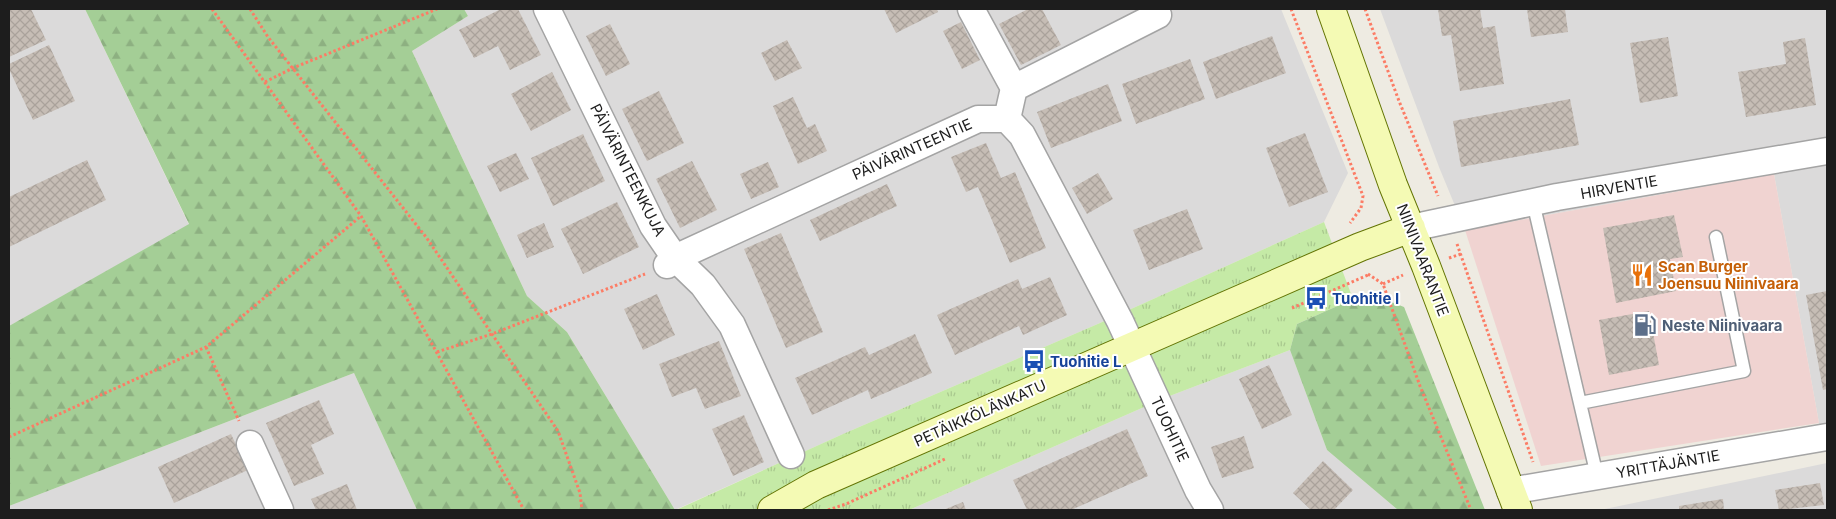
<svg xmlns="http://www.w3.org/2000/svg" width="1836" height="519" viewBox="0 0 1836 519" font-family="Inter,sans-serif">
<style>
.residential{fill:#dbdada}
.commercial{fill:#f0d3d1}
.grass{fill:url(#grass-tufts)}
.forest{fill:url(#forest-firs)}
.building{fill:url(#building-cross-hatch)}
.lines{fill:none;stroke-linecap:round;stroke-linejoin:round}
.lane-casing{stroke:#a4a4a4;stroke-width:15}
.street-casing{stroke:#a4a4a4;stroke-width:29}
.secondary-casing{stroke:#637403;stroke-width:30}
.path{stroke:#fc7c65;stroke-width:3;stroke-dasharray:2.5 2.5;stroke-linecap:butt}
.lane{stroke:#fff;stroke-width:12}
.street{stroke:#fff;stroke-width:26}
.secondary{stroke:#f4fab4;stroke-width:28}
.labels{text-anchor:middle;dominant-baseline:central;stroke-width:4;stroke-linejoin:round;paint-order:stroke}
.street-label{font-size:15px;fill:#1d1d1d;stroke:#fff}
.food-label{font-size:15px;font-weight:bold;fill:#c56008;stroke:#fff;text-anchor:start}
.transit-label{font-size:15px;font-weight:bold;fill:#164399;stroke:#fff;text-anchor:start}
.service-label{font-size:15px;font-weight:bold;fill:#4e5e75;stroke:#fff;text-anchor:start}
</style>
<defs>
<pattern id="grass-tufts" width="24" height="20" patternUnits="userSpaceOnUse" patternTransform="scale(1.25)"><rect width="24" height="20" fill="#c5eaa6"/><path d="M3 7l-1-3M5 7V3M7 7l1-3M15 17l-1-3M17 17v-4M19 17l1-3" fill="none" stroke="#a9c88e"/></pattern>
<pattern id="forest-firs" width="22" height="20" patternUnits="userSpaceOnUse" patternTransform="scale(1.25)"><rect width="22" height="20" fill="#a4ce96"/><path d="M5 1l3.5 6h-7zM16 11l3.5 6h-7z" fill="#8db081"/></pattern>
<pattern id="building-cross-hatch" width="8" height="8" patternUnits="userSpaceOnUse" patternTransform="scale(1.25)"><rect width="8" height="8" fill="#c6bdb5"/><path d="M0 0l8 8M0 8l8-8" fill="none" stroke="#aaa29b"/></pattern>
</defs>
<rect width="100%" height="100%" fill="#eeebe2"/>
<path class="residential" d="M9,9H85L189,225L9,326Z
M464,9H1281L1348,173L1324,222L1100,323L843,434L675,510L567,332L527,296L412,51L468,16Z
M1380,9H1827V453L1819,423L1774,174L1465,230L1439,167Z
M1290,350L1327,450L1398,510H909L1167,397Z
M354,373L417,510H9V506Z
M1827,463V510H1600Z"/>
<path class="commercial" d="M1774,174L1819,423L1541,466L1465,230Z"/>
<path class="grass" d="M1324,222L1353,299L1297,324L1290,350L1167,397L909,510H676L843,434L1100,323Z"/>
<path class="forest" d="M85,9H464L468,16L412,51L527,296L567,332L675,510H417L354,373L9,506V326L189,224Z
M1379,297L1404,307L1485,510H1398L1327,450L1290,350L1297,324L1353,299Z"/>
<path class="building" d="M9,9H31L46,40L9,57Z
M501,9H518L541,55L510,70L498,46L474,58L459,30Z
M884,9H937L938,12L896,33Z
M1028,9H1042L1061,45L1021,65L999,24Z
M1438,9H1480L1483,28L1495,26L1504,84L1460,91L1451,35L1442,36Z
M1527,9H1565L1568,32L1531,37Z
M961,22L980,60L962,69L943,31Z
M610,24L630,64L606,76L586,36Z
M1272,36L1286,73L1216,99L1203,62Z
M1668,37L1678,96L1640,103L1630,43Z
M1805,38L1816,105L1746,117L1738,72L1786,64L1783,42Z
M787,40L802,68L775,81L761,53Z
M49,45L75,101L33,120L9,69V64Z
M1190,59L1205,99L1136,124L1122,84Z
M552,72L571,110L531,131L511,94Z
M1108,84L1122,121L1051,148L1037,112Z
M659,91L684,143L647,161L622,109Z
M793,97L807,128L815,124L827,151L798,164L773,106Z
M1570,99L1579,145L1461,167L1453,121Z
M1305,133L1328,192L1289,207L1266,148Z
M583,134L605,181L553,206L531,158Z
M986,143L1001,178L1015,172L1046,248L1010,263L978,187L966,192L951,157Z
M516,153L529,179L500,192L487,166Z
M87,160L106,200L9,247V197Z
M692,161L717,210L680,228L656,179Z
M768,162L779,187L751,199L740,174Z
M1098,173L1113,199L1087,214L1072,188Z
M887,184L897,206L820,241L810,220Z
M617,202L639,247L583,274L561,229Z
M1187,209L1203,249L1149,270L1133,230Z
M1674,215L1683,257L1670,259L1676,291L1616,303L1603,228Z
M544,223L554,247L527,258L517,235Z
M781,233L823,332L786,348L744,249Z
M1050,277L1067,315L1023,335L1019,326L955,355L937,315L1018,279L1022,289Z
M1827,291V389L1823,390L1806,295Z
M657,294L675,335L643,350L624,309Z
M1649,311L1659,365L1609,375L1599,320Z
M915,334L932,373L871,399L868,390L812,415L795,378L865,347L869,355Z
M719,341L741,396L705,409L696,388L672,397L659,364Z
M1269,365L1292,415L1262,429L1239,379Z
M319,400L334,434L311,445L324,474L294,486L266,423Z
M744,415L764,462L733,476L712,429Z
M1127,429L1148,476L1071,510H1027L1013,480Z
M231,434L248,470L174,503L158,467Z
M1244,436L1254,468L1222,478L1211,447Z
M1323,461L1353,490L1334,510H1311L1293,493Z
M1820,483L1824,505L1779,510L1775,490Z
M347,484L357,510H316L311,499Z
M1723,499L1724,510H1679V506Z
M963,502L966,510H943Z"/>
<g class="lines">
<defs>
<path id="lane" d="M1533,202L1597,476
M1580,403L1744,371L1716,237"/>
<path id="street" d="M547,9L653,226L675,258L703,285L732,325L791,455
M971,9L1014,88
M1007,119L1014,88L1158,15
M1411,228L1557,197L1827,151
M667,265L675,258L978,119H1007L1022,135L1120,321L1198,490L1210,510
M250,444L280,510
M1510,491L1827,437"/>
<path id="secondary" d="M1331,9L1393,185L1426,266L1518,510
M772,510L816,485L1360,247L1411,228"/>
</defs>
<use href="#lane" class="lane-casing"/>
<use href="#street" class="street-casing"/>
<use href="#secondary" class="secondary-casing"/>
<path class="path" d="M212,9L361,216L524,510
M250,9L268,37L426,237L558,431L580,493L582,510
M1291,9L1363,196L1361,208L1350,223
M1365,9L1399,101L1438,196
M265,82L293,68L437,9
M1457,244L1533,462
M1449,258L1461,254
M1368,274L1383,284L1420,386L1471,510
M1383,284L1403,275
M1292,308L1368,275
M206,347L239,421
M437,352L492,334L645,274
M9,437L206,347L361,216
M828,510L846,504L945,459"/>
<use href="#lane" class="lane"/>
<use href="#street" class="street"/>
<use href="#secondary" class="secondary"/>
</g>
<defs>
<symbol id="restaurant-bare" viewBox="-9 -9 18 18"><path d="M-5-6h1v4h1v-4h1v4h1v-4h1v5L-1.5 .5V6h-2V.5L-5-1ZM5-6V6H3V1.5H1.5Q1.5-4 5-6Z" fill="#e8710a" stroke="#fff" stroke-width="2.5" paint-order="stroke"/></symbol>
<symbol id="bus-bare" viewBox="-9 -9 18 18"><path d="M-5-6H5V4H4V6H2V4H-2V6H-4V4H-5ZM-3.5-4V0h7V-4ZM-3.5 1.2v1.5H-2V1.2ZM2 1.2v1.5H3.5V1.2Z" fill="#1a4fb4" stroke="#fff" stroke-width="2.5" paint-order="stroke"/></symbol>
<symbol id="fuel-bare" viewBox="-9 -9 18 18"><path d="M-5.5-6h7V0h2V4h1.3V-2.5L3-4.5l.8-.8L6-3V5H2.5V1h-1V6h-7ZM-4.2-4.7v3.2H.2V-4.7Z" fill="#5c6f8a" stroke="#fff" stroke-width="2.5" paint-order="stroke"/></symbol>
</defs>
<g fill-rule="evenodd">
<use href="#restaurant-bare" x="1626" y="259" width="32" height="32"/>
<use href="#bus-bare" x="1300" y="282" width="32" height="32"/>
<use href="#fuel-bare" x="1629" y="309" width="32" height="32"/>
<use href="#bus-bare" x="1018" y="345" width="32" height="32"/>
</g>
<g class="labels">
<g class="street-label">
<text transform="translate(912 149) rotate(-24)">PÄIVÄRINTEENTIE</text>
<text transform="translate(628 170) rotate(63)">PÄIVÄRINTEENKUJA</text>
<text transform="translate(1619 187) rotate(-10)">HIRVENTIE</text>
<text transform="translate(1423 260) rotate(69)">NIINIVAARANTIE</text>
<text transform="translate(980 413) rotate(-24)">PETÄIKKÖLÄNKATU</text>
<text transform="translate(1170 429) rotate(65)">TUOHITIE</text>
<text transform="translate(1668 464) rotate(-10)">YRITTÄJÄNTIE</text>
</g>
<g class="food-label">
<text x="1658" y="266">Scan Burger<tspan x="1658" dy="17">Joensuu Niinivaara</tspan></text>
</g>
<g class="transit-label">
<text x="1332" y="298">Tuohitie I</text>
<text x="1050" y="361">Tuohitie L</text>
</g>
<g class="service-label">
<text x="1662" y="325">Neste Niinivaara</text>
</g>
</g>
<rect width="1836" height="519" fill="none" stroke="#1d1d1d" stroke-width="20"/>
</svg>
